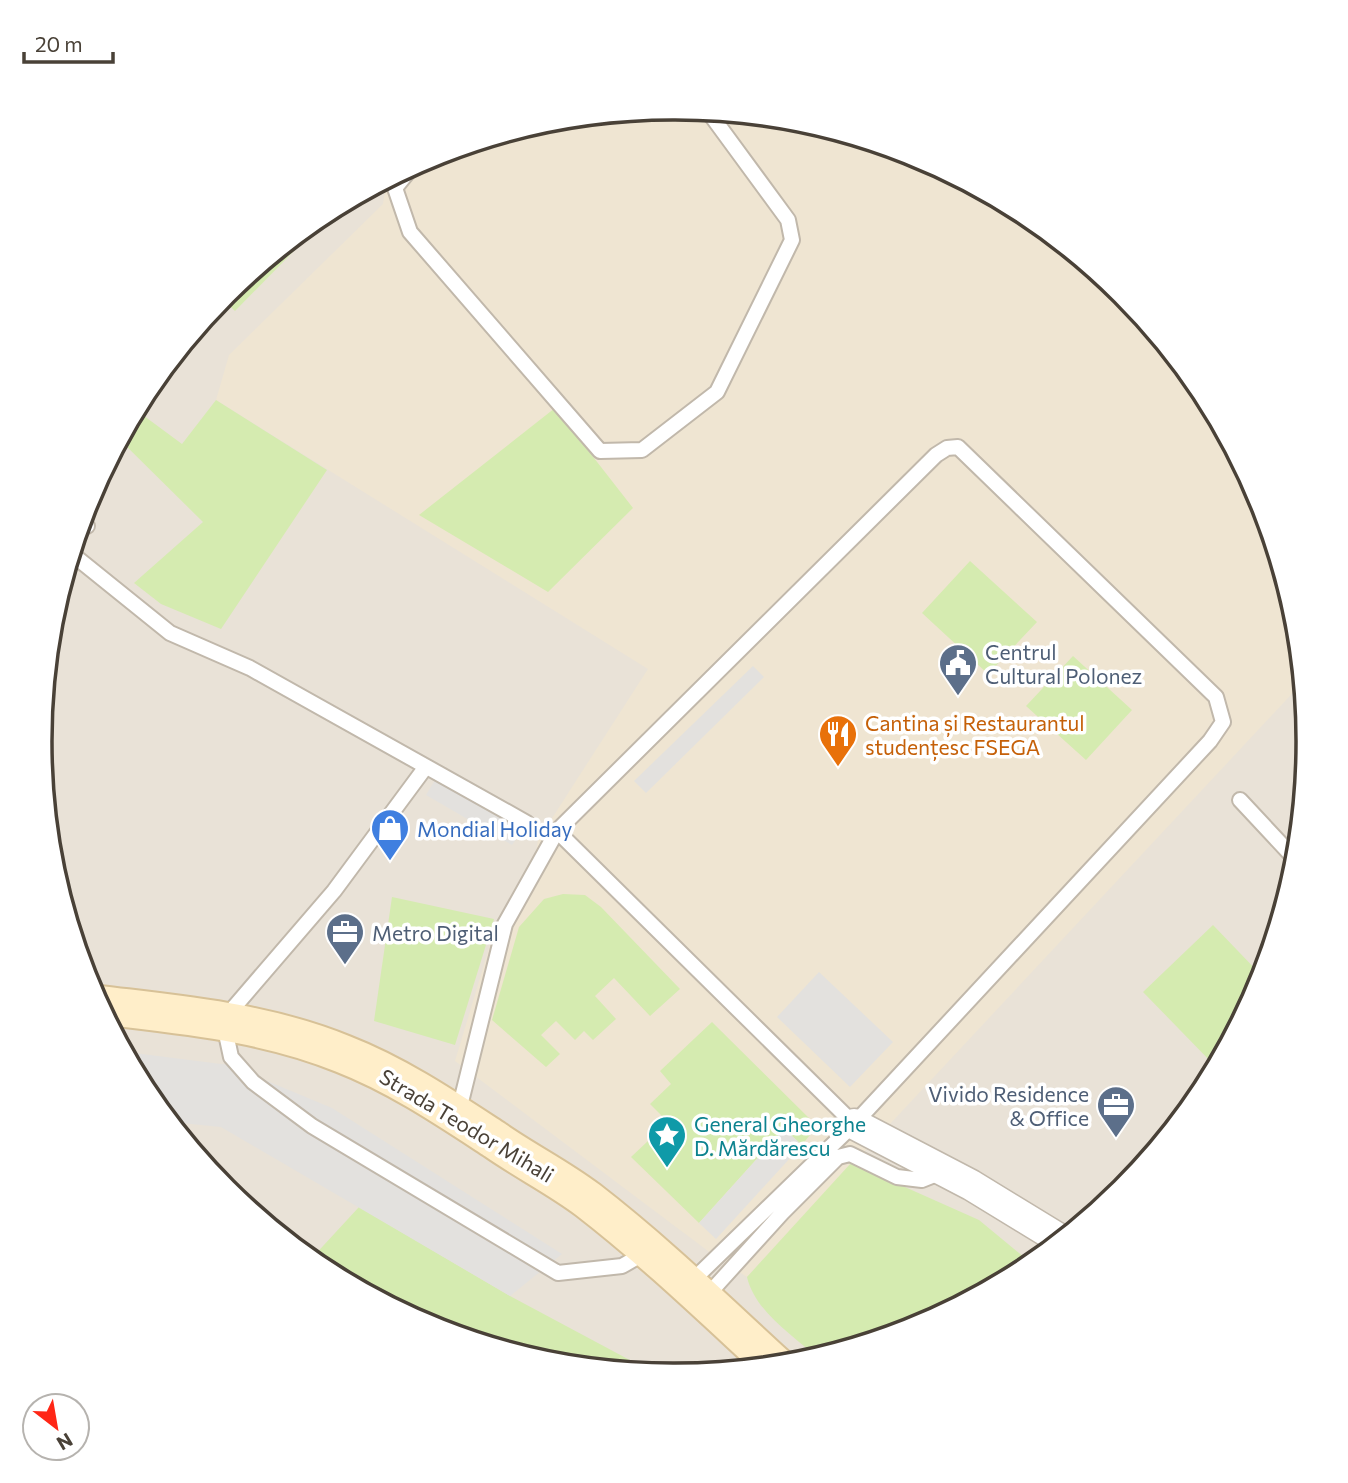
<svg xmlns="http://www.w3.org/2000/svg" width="1348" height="1483" viewBox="0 0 1348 1483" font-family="Commissioner,sans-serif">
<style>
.residential{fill:#e9e2d7}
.education{fill:#efe5d2}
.green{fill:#d5ebb0}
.parking{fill:#e3e1de}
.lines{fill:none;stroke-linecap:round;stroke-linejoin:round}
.service-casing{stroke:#c1b8ab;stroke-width:18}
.minor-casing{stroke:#c1b8ab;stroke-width:33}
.secondary-casing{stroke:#d7c197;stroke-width:42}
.service{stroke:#fff;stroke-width:14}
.minor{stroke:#fff;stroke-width:30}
.secondary{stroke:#ffeec9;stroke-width:38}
.labels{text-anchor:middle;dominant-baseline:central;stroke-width:7;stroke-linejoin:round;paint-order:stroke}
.service-label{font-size:21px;fill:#4e5e75;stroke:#fff;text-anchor:start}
.food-label{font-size:21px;fill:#c56008;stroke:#fff;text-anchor:start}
.shop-label{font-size:21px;fill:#366cbe;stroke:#fff;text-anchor:start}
.culture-label{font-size:21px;fill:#0d838f;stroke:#fff;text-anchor:start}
.street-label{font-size:21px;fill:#494137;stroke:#fff}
.rim{fill:none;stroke:#494137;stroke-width:3.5}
</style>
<rect width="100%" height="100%" fill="#f5f0e9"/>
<path class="residential" d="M42 741a632 632 0 1 1 1264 0a632 632 0 1 1-1264 0Z"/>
<path class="education" d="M674,108L798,120L917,156L1026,215L1122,294L1201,390L1260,499L1296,618L1302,683L747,1277L716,1257L455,1061L496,925L534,862L538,840L648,669L216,400L229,355L383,204L387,180L432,156L551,120Z"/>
<path class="green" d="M337,207L235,311L222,299L322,214Z
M216,400L327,470L221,629L161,604L134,583L203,522L120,440L136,410L182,444Z
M555,408L633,508L548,592L419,515Z
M970,561L1037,622L988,674L922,613Z
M1073,656L1132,710L1086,760L1026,706Z
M563,894L585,895L601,907L680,989L650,1016L614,978L595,996L616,1019L593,1040L584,1031L575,1040L556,1021L541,1035L560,1054L546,1067L492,1020L519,927L544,899Z
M392,897L494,919L455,1045L374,1021Z
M1213,925L1262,976L1215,1066L1143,992Z
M712,1022L817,1126L802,1145L784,1129L699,1223L631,1157L648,1141L665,1158L680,1143L666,1128L665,1126L668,1122L650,1104L671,1084L660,1071Z
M851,1163L979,1220L1031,1263L1026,1269L916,1327L817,1357C791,1334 755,1311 747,1277Z
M359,1207L510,1296L654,1373L550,1363L431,1327L322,1268L311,1259Z"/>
<path class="parking" d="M753,666L764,677L646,793L634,781Z
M438,775L527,823L512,845L426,795Z
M819,972L893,1042L850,1087L777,1017Z
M126,1052L229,1065L332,1108L562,1254L510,1296L221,1127L171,1122L147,1093Z
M784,1129L802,1145L716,1239L699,1223Z"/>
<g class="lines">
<defs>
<path id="service" d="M412,167L395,188L410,232L600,451L642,450L717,392L792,240L788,220L708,111
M82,521L87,526
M72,554L170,633L250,668L527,823
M425,768L334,891L223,1020L231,1057L253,1082L312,1126L558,1273L622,1266L648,1251
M1240,800L1296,860
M557,831L854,1124
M458,1114L505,924L557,831L936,455L947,448L958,447L1216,697L1223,722L1210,741L854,1124L690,1283
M705,1298L782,1213L838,1157L850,1154L897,1177L922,1180L942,1172"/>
<path id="minor" d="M854,1124L971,1185L1061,1240"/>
<path id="secondary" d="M100,1005C182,1015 265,1022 343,1054C397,1075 446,1108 495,1140C525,1161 559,1178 588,1200C654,1251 714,1309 775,1365"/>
</defs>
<use href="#service" class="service-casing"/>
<use href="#minor" class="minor-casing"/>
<use href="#secondary" class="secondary-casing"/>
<use href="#service" class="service"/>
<use href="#minor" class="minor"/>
<use href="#secondary" class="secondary"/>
</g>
<defs>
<symbol id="civic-pin" viewBox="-11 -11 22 30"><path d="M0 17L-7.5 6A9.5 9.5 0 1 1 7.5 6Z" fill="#5c6f8a" stroke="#fff"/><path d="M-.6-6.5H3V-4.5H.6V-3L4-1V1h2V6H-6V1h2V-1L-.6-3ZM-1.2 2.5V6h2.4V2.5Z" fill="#fff"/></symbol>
<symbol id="restaurant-pin" viewBox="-11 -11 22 30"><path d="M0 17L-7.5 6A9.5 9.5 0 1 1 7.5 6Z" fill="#e8710a" stroke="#fff"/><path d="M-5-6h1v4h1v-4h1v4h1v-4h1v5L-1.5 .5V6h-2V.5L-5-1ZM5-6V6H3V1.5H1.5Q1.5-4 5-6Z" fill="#fff"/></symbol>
<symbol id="shop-pin" viewBox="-11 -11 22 30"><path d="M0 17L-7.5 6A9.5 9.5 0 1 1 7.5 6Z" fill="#3f7fe0" stroke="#fff"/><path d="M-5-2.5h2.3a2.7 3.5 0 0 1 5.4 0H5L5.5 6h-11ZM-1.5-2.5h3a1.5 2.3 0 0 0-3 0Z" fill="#fff"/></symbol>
<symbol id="office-pin" viewBox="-11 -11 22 30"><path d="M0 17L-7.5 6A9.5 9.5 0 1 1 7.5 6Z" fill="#5c6f8a" stroke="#fff"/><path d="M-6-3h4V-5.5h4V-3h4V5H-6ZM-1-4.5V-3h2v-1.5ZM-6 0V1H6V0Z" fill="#fff"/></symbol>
<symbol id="sight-pin" viewBox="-11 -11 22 30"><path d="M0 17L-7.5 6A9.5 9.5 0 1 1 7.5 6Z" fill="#0f9aa8" stroke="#fff"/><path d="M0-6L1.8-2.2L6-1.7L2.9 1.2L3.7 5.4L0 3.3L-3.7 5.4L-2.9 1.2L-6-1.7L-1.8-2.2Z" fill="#fff"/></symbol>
</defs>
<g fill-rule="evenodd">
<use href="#civic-pin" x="936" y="641" width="44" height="60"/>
<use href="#restaurant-pin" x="816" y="712" width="44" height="60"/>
<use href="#shop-pin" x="368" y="806" width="44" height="60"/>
<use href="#office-pin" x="323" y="910" width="44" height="60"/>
<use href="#office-pin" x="1094" y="1083" width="44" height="60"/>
<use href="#sight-pin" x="645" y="1113" width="44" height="60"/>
</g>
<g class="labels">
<g class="service-label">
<text x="985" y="651">Centrul<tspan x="985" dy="24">Cultural Polonez</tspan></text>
<text x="372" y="932">Metro Digital</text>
<text x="1089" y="1093" text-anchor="end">Vivido Residence<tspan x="1089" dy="24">&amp; Office</tspan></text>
</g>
<g class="food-label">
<text x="865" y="722">Cantina și Restaurantul<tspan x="865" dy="24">studențesc FSEGA</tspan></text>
</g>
<g class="shop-label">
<text x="417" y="828">Mondial Holiday</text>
</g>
<g class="culture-label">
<text x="694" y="1123">General Gheorghe<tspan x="694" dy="24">D. Mărdărescu</tspan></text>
</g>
<g class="street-label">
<text transform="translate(467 1125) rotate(31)">Strada Teodor Mihali</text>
</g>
</g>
<path d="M0 0H1348V1483H0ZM673 120H675A621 621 0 0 1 1296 741V742A621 621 0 0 1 675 1363H673A621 621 0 0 1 52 742V741A621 621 0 0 1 673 120Z" fill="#fff" fill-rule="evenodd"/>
<path class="rim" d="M673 120H675A621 621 0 0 1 1296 741V742A621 621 0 0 1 675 1363H673A621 621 0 0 1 52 742V741A621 621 0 0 1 673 120Z"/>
<g transform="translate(56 1427) rotate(149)"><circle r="33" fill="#ffffff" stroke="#b6b3af" stroke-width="2"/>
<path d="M0-5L12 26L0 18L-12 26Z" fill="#ff2716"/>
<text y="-10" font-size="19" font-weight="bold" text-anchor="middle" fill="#494137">N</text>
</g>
<path d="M24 52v10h89v-10" fill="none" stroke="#494137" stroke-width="3.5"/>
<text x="35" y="52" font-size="21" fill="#494137" stroke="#ffffff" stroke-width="5" paint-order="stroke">20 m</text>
</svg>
